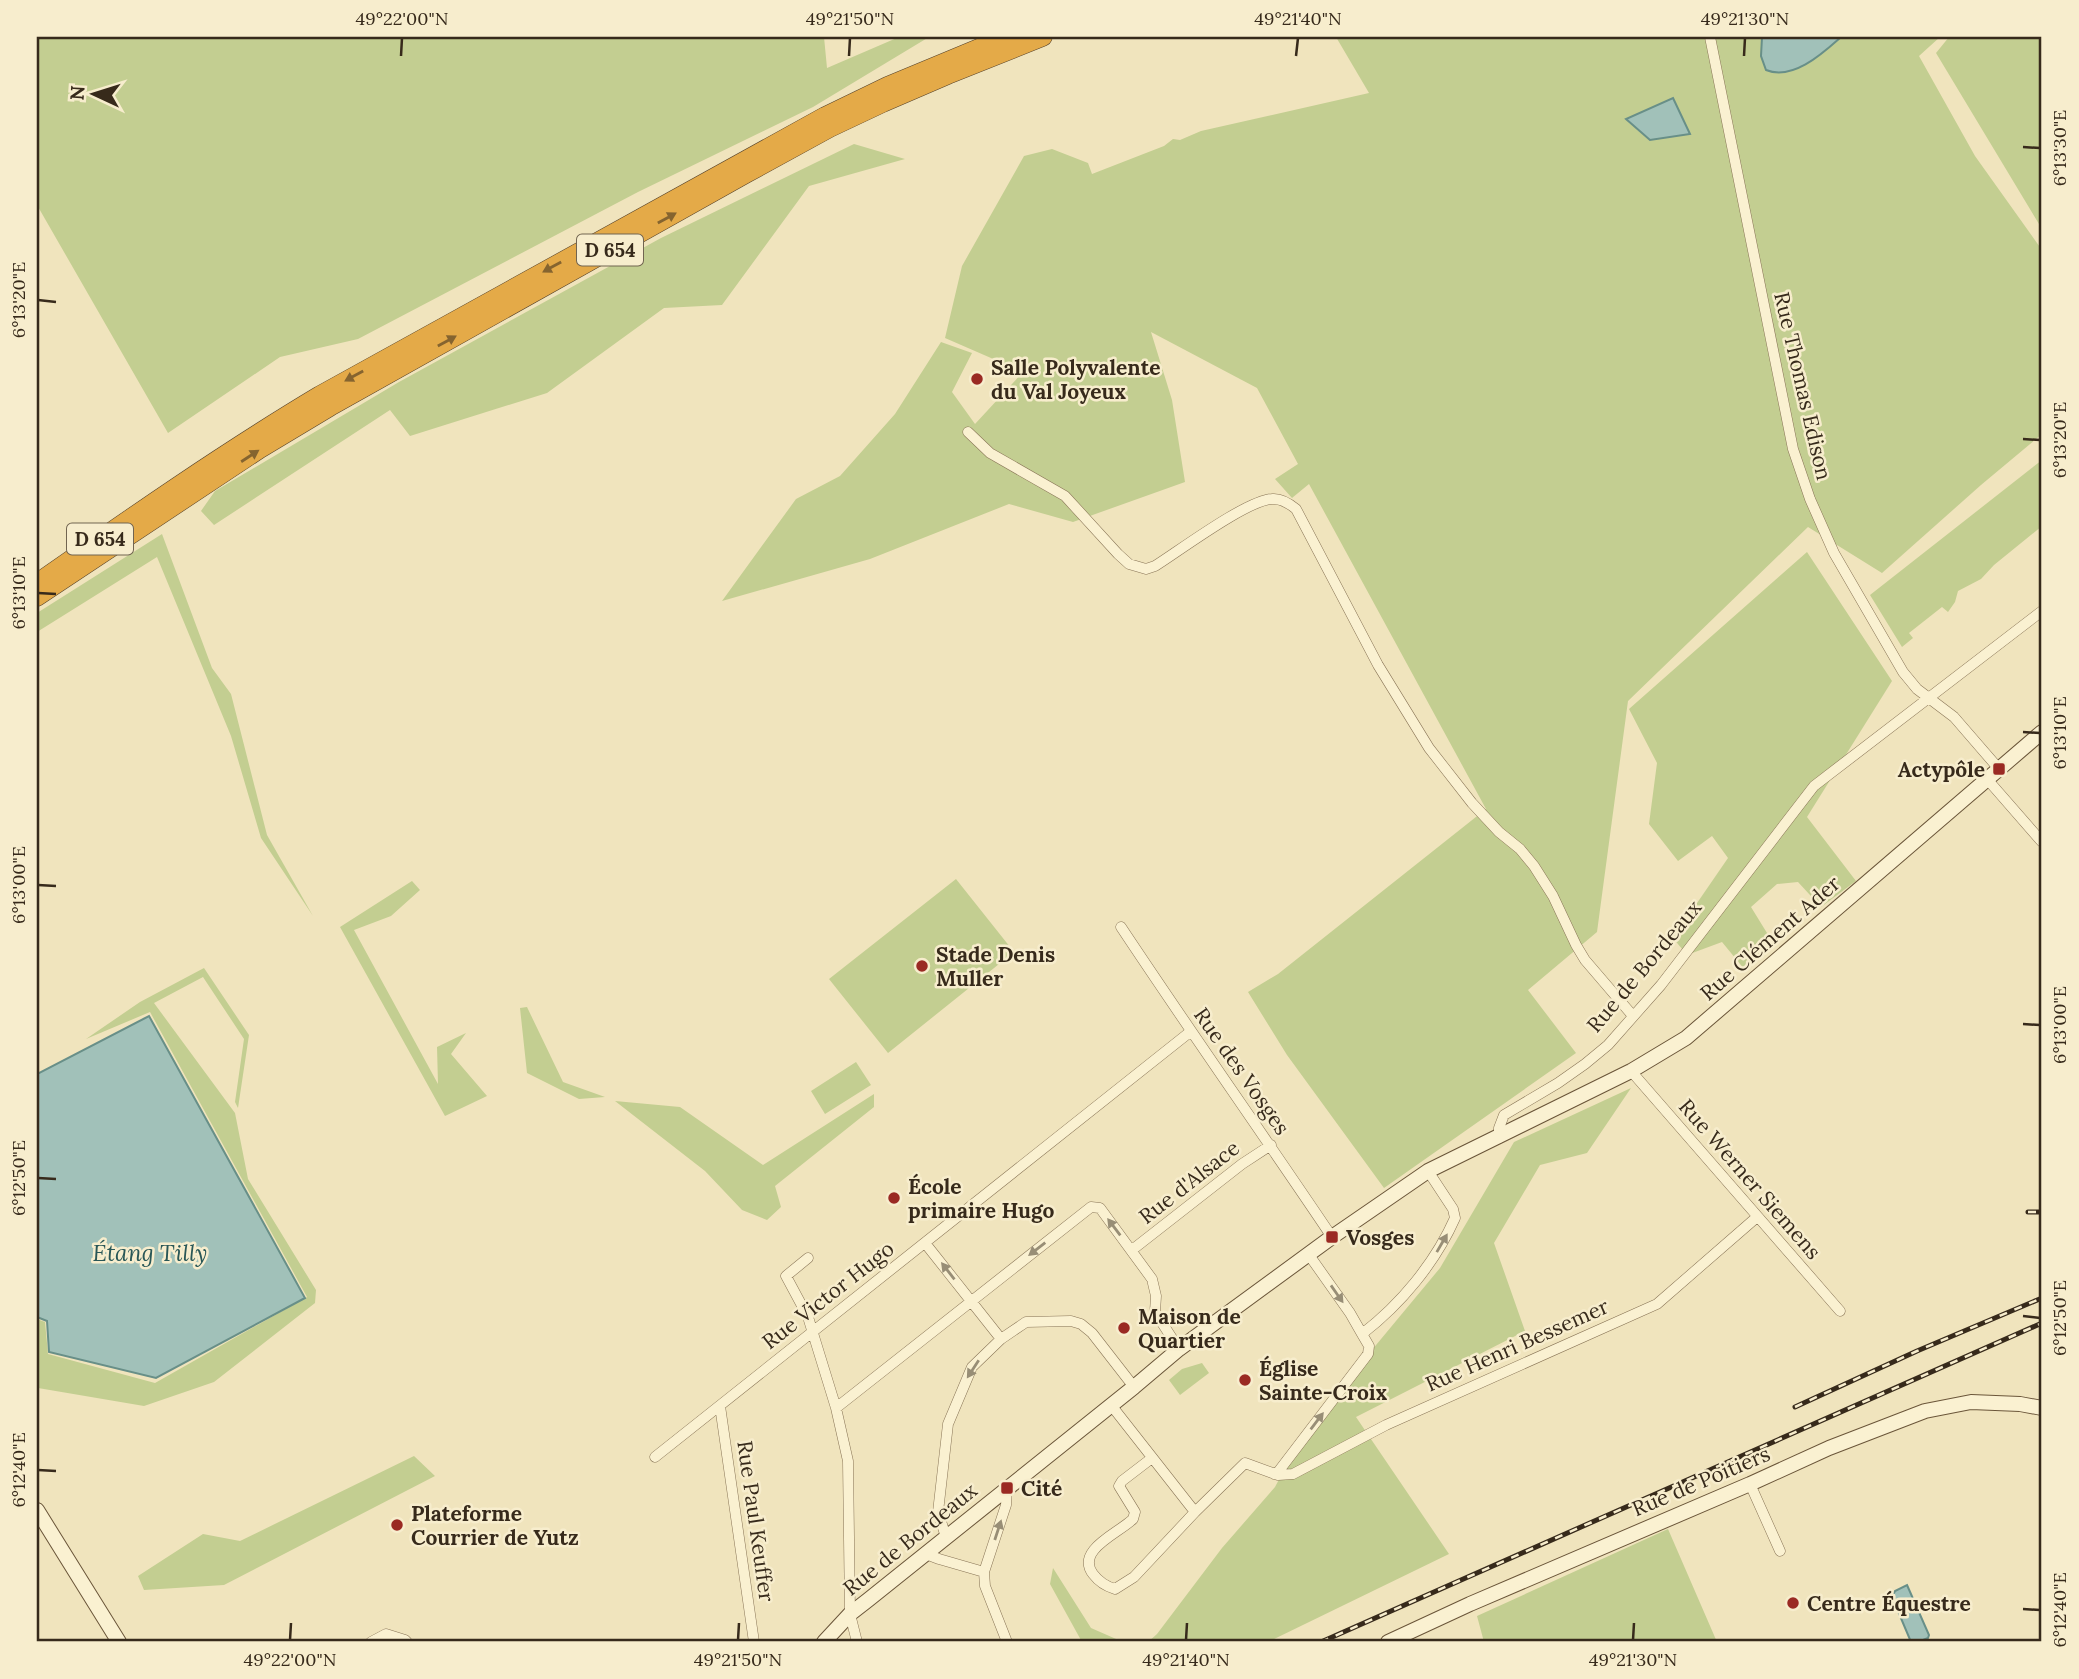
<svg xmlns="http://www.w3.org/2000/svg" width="2079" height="1679" viewBox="0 0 2079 1679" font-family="Lora,serif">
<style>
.green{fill:#c3ce91}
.water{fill:#a1c1b9;stroke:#688f88;stroke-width:2}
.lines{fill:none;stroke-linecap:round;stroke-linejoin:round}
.street-casing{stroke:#887456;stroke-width:11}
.secondary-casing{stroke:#6a5539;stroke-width:16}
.highway-casing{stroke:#55412a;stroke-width:19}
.street{stroke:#faf1d1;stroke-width:10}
.secondary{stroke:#faf1d1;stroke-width:14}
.highway{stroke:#e4aa48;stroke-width:18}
.rail-casing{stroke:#372a1b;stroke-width:5}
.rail{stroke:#f7edcd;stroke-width:2.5;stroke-dasharray:8;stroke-linecap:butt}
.oneway{fill:#85642f}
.oneway2{fill:#988e76}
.ticks{fill:none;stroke:#372a1b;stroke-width:2.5}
.poi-dot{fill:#9a2a23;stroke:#f7edcd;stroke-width:2.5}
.labels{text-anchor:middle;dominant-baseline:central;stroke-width:5;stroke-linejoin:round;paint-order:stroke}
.shield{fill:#f7edcd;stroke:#716450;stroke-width:2}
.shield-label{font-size:19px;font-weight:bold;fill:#372a1b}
.poi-label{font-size:21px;font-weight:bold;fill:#372a1b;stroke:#f7edcd;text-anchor:start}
.street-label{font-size:21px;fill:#372a1b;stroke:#f7edcd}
.water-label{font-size:23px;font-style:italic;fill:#295757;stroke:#f7edcd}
.neatline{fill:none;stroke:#372a1b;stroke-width:2.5}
.ticks-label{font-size:18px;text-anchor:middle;fill:#372a1b}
</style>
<rect width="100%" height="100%" fill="#f0e4bd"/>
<path class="green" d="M37,37H824L827,68L899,37H929L813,107L638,192L358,339L280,357L168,433L37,205Z
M1336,37H1940L1919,56L1975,156L2042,250V434L1981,485L1882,573L1808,527L1628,701L1597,932L1528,990L1576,1053L1384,1188L1287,1055L1248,992L1278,974L1486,809L1309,484L1292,498L1275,479L1298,464L1257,388L1151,332L1172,400L1185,482L1073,522L1009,504L870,559L722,601L796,499L840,476L895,414L941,342L972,353L952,392L975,424L1023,372L945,338L962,266L1024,156L1052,149L1088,163L1092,174L1164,146L1173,139L1180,140L1201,131L1369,93Z
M1949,37H2042V229L1936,53Z
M854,144L905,159L809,186L722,305L664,308L547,393L410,436L390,410L214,525L201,511L215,491L399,382L661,238Z
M2042,460V526L1994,565L1981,579L1958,591L1955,602L1948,612L1942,607L1909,633L1913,638L1902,647L1870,595Z
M162,534L212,668L231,694L267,835L313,916L261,838L231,736L157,557L37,632V613Z
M1807,552L1892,681L1807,817L1856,881L1821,907L1798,882L1777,884L1751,907L1775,946L1745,970L1722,942L1687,955L1673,938L1728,858L1712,836L1678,861L1649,824L1657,763L1629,709Z
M956,879L1014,952L888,1053L829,979Z
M412,881L420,890L391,916L354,930L438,1084L437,1047L466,1033L451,1054L487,1096L445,1116L340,927Z
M204,968L249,1035L238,1108L235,1102L244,1039L203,977L154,1003L235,1113L248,1179L316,1290L315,1303L214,1382L144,1406L38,1388L37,1319L45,1322L48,1354L155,1383L307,1297L150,1012L86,1039L140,1002Z
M527,1007L563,1082L605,1097L579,1099L527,1073L520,1008Z
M856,1062L871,1085L825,1114L811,1091Z
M1631,1088L1587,1153L1540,1165L1494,1243L1525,1331L1356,1417L1449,1554L1268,1642H1148L1157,1634L1222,1548L1275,1487L1284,1470L1347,1380L1440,1268L1514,1142Z
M874,1094V1107L775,1186L781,1207L767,1220L742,1210L705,1171L615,1101L680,1107L763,1165Z
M1202,1363L1209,1373L1180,1395L1169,1380L1182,1369Z
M414,1456L435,1476L224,1585L144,1590L138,1576L203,1534L240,1541Z
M1668,1529L1717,1642H1484L1477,1616Z
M1053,1568L1091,1628L1123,1642H1082L1050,1584Z"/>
<path class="water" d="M1762,37H1841C1823,53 1793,81 1766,70L1761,56Z
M1673,98L1690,134L1650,140L1626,119Z
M149,1016L305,1298L156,1378L49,1352L47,1321L37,1317V1074Z
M1907,1585L1929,1635L1928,1638L1918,1642H1911L1892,1597L1895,1591Z"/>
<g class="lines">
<defs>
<path id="street" d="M1710,37L1793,449L1810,499L1834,553L1903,672L1917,689L1954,717L1999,769
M968,432L990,453L1065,496L1118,554L1129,564L1146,569L1155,566C1179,551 1247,500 1272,499C1281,498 1290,504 1296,509L1378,665L1429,748L1472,803L1499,832L1520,849L1534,866L1553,896L1576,945L1585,960L1633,1016
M1987,779L2042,842
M1121,927C1190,1031 1262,1133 1332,1237
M1631,1071L1840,1311
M1499,1138V1128L1504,1115L1558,1083L1585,1064L1608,1045L1661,985L1814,786L2042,611
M925,1243L1001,1339
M1132,1250L1242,1164L1271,1145
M1309,1255L1350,1313L1362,1334
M808,1258L786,1276L808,1317L836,1408L848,1461L850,1614L857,1642
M1111,1405L1195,1512
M720,1406L754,1642
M836,1408L1091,1207L1100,1208L1152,1279L1156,1296L1155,1312L1179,1349
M655,1457L1190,1032
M1152,1458L1122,1481L1119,1486L1135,1512L1133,1519C1119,1533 1075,1550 1093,1574C1099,1582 1105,1586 1115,1589L1134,1577L1195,1512L1245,1463L1278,1475L1293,1474L1386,1425L1657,1304L1757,1217
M1274,1474L1278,1472L1368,1354L1369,1346L1362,1334C1401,1304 1435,1263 1455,1218L1453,1209L1428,1171
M1750,1484L1780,1551
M946,1537L938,1512L948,1424L972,1367L1001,1339L1026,1322L1071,1321L1081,1324L1092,1333L1134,1387
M926,1554L939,1559L984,1572
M371,1642L386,1634L405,1640L407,1642
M1007,1642L985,1586L984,1572L1006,1505L1007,1488"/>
<path id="secondary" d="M37,1510L119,1642
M824,1642L850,1614L868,1600L1134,1387L1179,1349L1332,1237L1428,1171L1631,1071L1686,1038L2042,732
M1388,1642L1470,1604L1750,1484L1829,1448L1925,1411L1971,1402L2020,1404L2042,1408"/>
<path id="highway" d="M37,583C130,518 223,453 320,395L825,116L887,86L1005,37
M37,597L260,449L330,407L746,174L830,128L883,103L948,75L1043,37"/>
</defs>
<use href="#street" class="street-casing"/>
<use href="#secondary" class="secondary-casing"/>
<use href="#highway" class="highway-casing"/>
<use href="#street" class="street"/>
<use href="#secondary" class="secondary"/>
<use href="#highway" class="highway"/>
<defs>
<path id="rail" d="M2028,1212H2042
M1795,1407L1917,1351L2042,1298
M1321,1642L2042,1323"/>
</defs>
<use href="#rail" class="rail-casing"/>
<use href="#rail" class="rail"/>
</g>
<defs><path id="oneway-solid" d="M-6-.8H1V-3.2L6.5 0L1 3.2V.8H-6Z" transform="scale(1.75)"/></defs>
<g class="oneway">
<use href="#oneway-solid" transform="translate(667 218) rotate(-29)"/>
<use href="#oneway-solid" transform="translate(552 267) rotate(151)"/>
<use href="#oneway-solid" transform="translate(447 341) rotate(-29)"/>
<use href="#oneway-solid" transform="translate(354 376) rotate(151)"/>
<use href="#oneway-solid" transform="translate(250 456) rotate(-33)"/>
</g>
<g class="oneway2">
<use href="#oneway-solid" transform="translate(1114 1227) rotate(-127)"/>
<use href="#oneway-solid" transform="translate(1442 1243) rotate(-60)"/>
<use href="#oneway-solid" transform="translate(1037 1249) rotate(142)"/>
<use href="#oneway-solid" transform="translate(948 1271) rotate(-128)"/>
<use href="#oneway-solid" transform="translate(1337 1294) rotate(55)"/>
<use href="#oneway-solid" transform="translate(973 1369) rotate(123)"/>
<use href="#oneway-solid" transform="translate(1317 1421) rotate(-53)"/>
<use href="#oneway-solid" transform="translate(998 1530) rotate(-72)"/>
</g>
<path class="ticks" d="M401,56L402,38M849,56L850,38M1296,56L1298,38M1744,56L1745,38M2023,147L2040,148M38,300L56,302M2023,439L2040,440M38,593L56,594M2023,732L2040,733M38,885L56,886M2023,1024L2040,1025M38,1178L56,1179M2023,1316L2040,1318M38,1470L56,1471M2023,1609L2040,1610M290,1640L291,1623M738,1640L739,1623M1186,1640L1187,1623M1633,1640L1634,1623"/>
<g class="poi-dot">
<circle cx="977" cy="379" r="7"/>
<rect x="1992" y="762" width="14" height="14" rx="3.5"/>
<circle cx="922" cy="966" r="7"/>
<circle cx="894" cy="1198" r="7"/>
<rect x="1325" y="1230" width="14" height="14" rx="3.5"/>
<circle cx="1124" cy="1328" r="7"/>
<circle cx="1245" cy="1380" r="7"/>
<rect x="1000" y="1481" width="14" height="14" rx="3.5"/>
<circle cx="397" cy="1525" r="7"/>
<circle cx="1793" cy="1603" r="7"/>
</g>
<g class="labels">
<g class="shield">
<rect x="577" y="234.5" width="66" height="31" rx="5"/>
<rect x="67" y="523.5" width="66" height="31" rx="5"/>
</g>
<g class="shield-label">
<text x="610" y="250">D 654</text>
<text x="100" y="539">D 654</text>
</g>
<g class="poi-label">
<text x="991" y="367">Salle Polyvalente<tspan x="991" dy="24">du Val Joyeux</tspan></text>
<text x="1985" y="769" text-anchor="end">Actypôle</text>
<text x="936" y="954">Stade Denis<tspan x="936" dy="24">Muller</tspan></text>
<text x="908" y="1186">École<tspan x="908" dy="24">primaire Hugo</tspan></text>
<text x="1346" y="1237">Vosges</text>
<text x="1138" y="1316">Maison de<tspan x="1138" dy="24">Quartier</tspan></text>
<text x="1259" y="1368">Église<tspan x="1259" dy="24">Sainte-Croix</tspan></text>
<text x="1021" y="1488">Cité</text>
<text x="411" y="1513">Plateforme<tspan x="411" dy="24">Courrier de Yutz</tspan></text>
<text x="1807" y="1603">Centre Équestre</text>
</g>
<g class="street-label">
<text transform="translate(1803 386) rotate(77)">Rue Thomas Edison</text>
<text transform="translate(1770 938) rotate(-41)">Rue Clément Ader</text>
<text transform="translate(1644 966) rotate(-50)">Rue de Bordeaux</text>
<text transform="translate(1242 1071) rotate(55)">Rue des Vosges</text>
<text transform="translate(1750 1179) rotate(49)">Rue Werner Siemens</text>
<text transform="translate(1189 1182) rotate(-38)">Rue d'Alsace</text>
<text transform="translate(828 1295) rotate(-38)">Rue Victor Hugo</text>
<text transform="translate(1517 1345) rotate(-24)">Rue Henri Bessemer</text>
<text transform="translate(1701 1481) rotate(-23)">Rue de Poitiers</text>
<text transform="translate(756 1521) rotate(82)">Rue Paul Keuffer</text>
<text transform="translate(910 1539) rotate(-39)">Rue de Bordeaux</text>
</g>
<g class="water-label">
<text x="150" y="1252">Étang Tilly</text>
</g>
</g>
<rect width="2079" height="1679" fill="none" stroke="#f7edcd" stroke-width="77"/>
<g transform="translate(94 94) rotate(274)" stroke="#f7edcd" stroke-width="5" paint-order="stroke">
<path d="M0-5L12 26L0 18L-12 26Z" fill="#372a1b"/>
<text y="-10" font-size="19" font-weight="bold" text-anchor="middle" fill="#372a1b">N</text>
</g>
<rect x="38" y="38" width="2002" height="1602" class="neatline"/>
<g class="ticks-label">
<text x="402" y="25">49°22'00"N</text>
<text x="850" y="25">49°21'50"N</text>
<text x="1298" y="25">49°21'40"N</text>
<text x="1745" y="25">49°21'30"N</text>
<text transform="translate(2060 148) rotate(-90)" y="6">6°13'30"E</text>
<text transform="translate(19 300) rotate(-90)" y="6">6°13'20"E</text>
<text transform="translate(2060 440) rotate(-90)" y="6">6°13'20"E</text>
<text transform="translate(19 593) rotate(-90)" y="6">6°13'10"E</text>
<text transform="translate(2060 733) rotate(-90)" y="6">6°13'10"E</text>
<text transform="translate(19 885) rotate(-90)" y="6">6°13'00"E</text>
<text transform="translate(2060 1025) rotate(-90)" y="6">6°13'00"E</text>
<text transform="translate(19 1178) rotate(-90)" y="6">6°12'50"E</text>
<text transform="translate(2060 1318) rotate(-90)" y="6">6°12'50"E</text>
<text transform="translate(19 1470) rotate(-90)" y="6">6°12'40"E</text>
<text transform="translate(2060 1610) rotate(-90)" y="6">6°12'40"E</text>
<text x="290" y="1666">49°22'00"N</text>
<text x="738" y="1666">49°21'50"N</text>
<text x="1186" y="1666">49°21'40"N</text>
<text x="1633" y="1666">49°21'30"N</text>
</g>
</svg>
